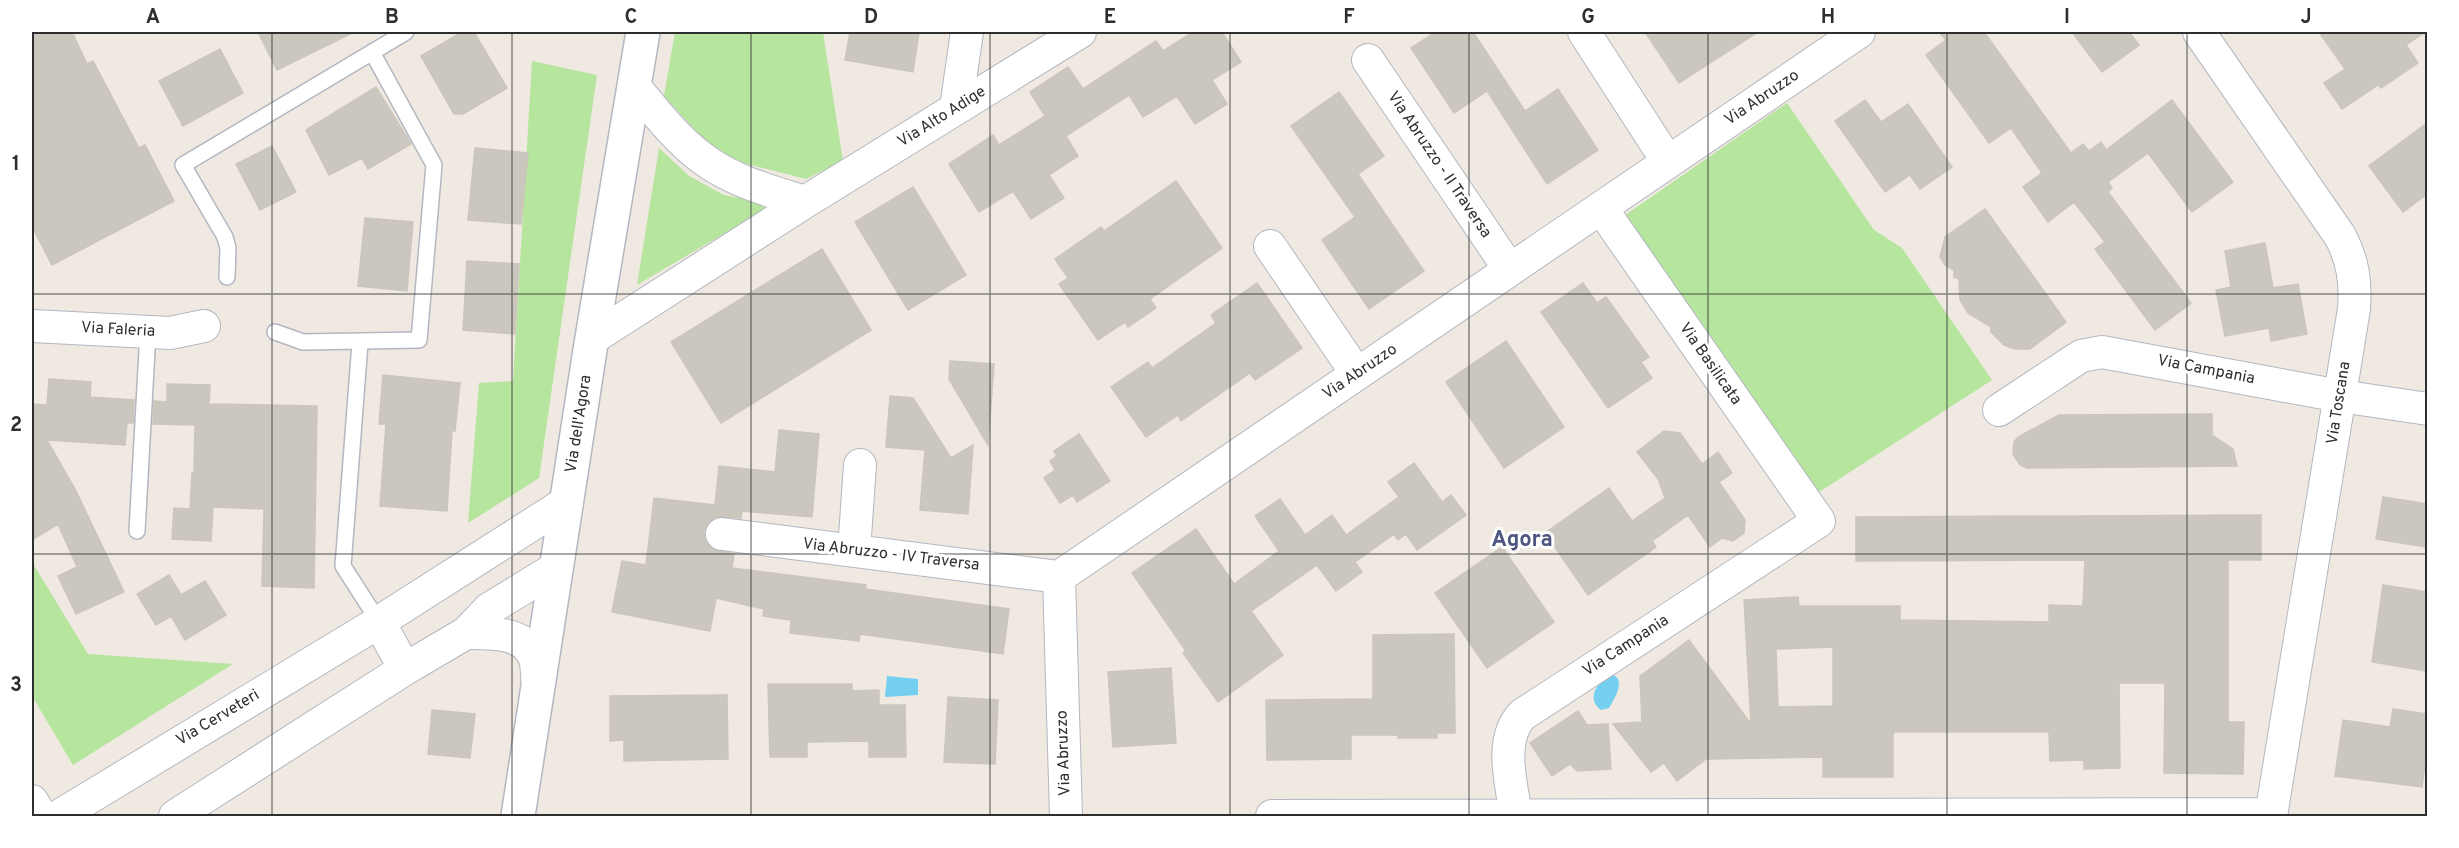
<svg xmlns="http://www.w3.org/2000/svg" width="2459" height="848" viewBox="0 0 2459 848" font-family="Overpass,sans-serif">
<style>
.green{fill:#b6e59e}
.water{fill:#75cff0}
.building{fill:#cbc7bf;stroke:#cbc5ba;stroke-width:1.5;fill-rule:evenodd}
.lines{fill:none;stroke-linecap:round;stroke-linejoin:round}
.lane-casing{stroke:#b4b7c1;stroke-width:18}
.street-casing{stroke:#b4b7c1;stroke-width:34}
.secondary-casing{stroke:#b4b7c1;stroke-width:36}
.lane{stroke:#fff;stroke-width:15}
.street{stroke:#fff;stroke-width:32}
.secondary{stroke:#fff;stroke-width:33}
.grid{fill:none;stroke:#2e2e2e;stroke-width:1.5;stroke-opacity:0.55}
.labels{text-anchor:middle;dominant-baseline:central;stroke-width:6;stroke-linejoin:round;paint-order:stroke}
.street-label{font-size:16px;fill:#2e2e2e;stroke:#fff}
.district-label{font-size:22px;font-weight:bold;fill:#4d5680;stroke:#fff}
.neatline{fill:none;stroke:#2e2e2e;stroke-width:2}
.grid-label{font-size:20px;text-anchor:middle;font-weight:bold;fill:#2e2e2e}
</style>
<rect width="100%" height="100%" fill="#efe9e1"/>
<path class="green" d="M675,32H823L843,161L806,179L739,162L704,140L664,96Z
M532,61L597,75L539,478L468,523L479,383L513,381Z
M1787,103L1874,230L1902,248L1992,380L1813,496L1618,220Z
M659,148L689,176L724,195L774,204L637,285Z
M32,562L88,654L233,664L73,765L32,696Z"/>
<path class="water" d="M1611,674C1627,679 1615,698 1609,708L1601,710C1585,698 1598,682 1611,674Z
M887,676L918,679V695L885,697Z"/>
<path class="building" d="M32,32H72L87,64L93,61L139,148L145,145L174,201L52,265L32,226Z
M258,32H354L277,70Z
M462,32H474L507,88L463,114H454L421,56Z
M850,32H919L913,72L845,60Z
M1193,32H1222L1241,62L1212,80L1227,104L1195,124L1177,96L1143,117L1129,95L1066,136L1078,156L1049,175L1064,198L1031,219L1013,191L979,212L949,164L993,135L999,145L1045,116L1030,92L1068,67L1083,89L1156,41L1163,51Z
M1436,32H1473L1525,111L1558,89L1598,150L1547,184L1487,91L1454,113L1411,48Z
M1645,32H1758L1679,83Z
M1939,32H1984L2071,153L2083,144L2089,151L2101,142L2106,150L2172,100L2233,182L2192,212L2148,153L2108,182L2112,188L2108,192L2191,303L2155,330L2095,249L2105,242L2074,202L2048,222L2023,187L2042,173L2011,128L1989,143L1926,55L1946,40Z
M2072,32H2129L2139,45L2102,72Z
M2319,32H2425L2406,45L2418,63L2381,88L2378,85L2342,109L2324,83L2345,69Z
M220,49L243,93L183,126L159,81Z
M376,87L411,144L368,169L362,158L329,175L306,130Z
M1339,92L1384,156L1358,174L1424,271L1369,309L1322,240L1355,217L1291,126Z
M1865,100L1881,122L1908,104L1952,167L1920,189L1910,175L1885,192L1835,121Z
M2427,123V194L2403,212L2369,166Z
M272,146L296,192L260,210L236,164Z
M475,148L528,153L521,224L468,220Z
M1176,181L1222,248L1150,299L1156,308L1128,327L1125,322L1098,340L1059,284L1068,278L1055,259L1101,227L1104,231Z
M913,187L966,275L908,310L855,222Z
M1985,209L2066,322L2030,349H2015L2004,345L1991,332V327L1968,313L1960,300L1959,279L1954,277V270L1945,265L1940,257L1945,237Z
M365,218L413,222L407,291L358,286Z
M2265,243L2273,288L2298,284L2307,334L2271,341L2269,328L2225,336L2216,290L2231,287L2225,251Z
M822,249L871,330L721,423L671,342Z
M467,261L519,264L515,334L463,330Z
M1257,283L1302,348L1255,380L1250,373L1181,421L1178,415L1146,437L1111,387L1148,362L1152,368L1216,323L1211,315Z
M1583,283L1597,303L1606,297L1649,357L1641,362L1652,378L1608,408L1541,312Z
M1506,341L1564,427L1504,468L1446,382Z
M950,361L994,364L988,445L949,379Z
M383,375L460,383L455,431H452L447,511L380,506L386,424H379Z
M49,379L91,382L90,397L134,400L133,423H127L125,445L47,440L75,489L124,592L76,614L58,576L77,567L58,524L32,540V404L47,405Z
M167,384L210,385L209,404L317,406L314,588L262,586L264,509L213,507L211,541L172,539L174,508L190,509L192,473H194L195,425L153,424L154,401L167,402Z
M890,396L913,398L951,458L973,445L968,514L920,510L925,450L886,447Z
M2212,414V435L2233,449L2237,466L2027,468L2020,465L2013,454L2014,442L2018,437L2059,415Z
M779,430L819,434L812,517L742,511L741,518L716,517L708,523L704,531L705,540L711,548L734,554L732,568L866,585L865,589L1009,609L1003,654L860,634L859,641L790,633L791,620L763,616L764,609L716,598L710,631L612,612L622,561L646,565L654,498L715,505L719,466L775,472Z
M1664,431L1680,433L1702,464L1718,452L1732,473L1719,482L1745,520L1744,533L1733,541L1722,538L1710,547L1688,515L1652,541L1656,547L1588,595L1545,533L1609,488L1632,521L1665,498L1658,479L1637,452Z
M1079,434L1110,481L1077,502L1073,495L1060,503L1044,478L1055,470L1050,461L1057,456L1054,451Z
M1414,463L1442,502L1451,495L1466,515L1417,550L1406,534L1398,540L1394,534L1355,562L1362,572L1336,591L1317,565L1251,611L1283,655L1218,702L1183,653L1186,651L1132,573L1196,529L1234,584L1279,551L1255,516L1280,499L1305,535L1332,515L1346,535L1399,497L1388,482Z
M2383,497L2427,504V547L2376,539Z
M2261,515V560H2228V722H2244L2243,774L2164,773L2165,683H2119L2120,768L2084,769V760L2050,761L2049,732H1893V777H1823V757L1706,759L1677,781L1664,763L1651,772L1613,724L1642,722L1640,676L1689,640L1751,724L1744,600L1798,597L1799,606H1900V620L2049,622V605L2083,606L2085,560L1856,561V517ZM1833,647V706L1778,707L1776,649Z
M1502,547L1554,622L1487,668L1435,593Z
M169,575L181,595L205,581L226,615L185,640L171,616L156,625L137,594Z
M2383,585L2427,592V671L2372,662Z
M1454,634L1455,733H1437V738H1398V735H1351V759L1267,760L1266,700L1373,699V635Z
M1171,668L1176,743L1113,747L1108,672Z
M768,684H852V691L879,690V705H905L906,757H869V741L807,742V757H770Z
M727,695L728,759L624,761V740L610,741V696Z
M948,697L998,700L995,764L944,762Z
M2393,709L2427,714V749L2422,787L2335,776L2343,720L2390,727Z
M432,710L475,714L470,758L428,754Z
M1578,711L1587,725L1608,724L1611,769L1577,771L1570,764L1552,776L1530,743Z"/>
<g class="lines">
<defs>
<path id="lane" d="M227,277L228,248L225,237L183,165L406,32
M275,332L303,342L419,340L434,165L372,52
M360,343L343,566L379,622
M137,531L148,332"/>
<path id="street" d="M1584,32L1668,162
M2199,32L2340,236C2353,260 2356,282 2354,309L2271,816
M1368,60L1510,270
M634,86C655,111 676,139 702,158C732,181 770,191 805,202
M956,108L967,32
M1270,246L1357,374
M32,326L170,333L204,326
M593,338L805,202L1080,32
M1999,410L2081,356L2102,352L2340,396L2428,409
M722,534L1059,577
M854,551L860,465
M379,622L405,669
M466,633C491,633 528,631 536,662C537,670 537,678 538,686
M32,801L41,816
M59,816L379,622L567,502
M175,816L405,669L466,633L489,609L556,568
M1066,816L1059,577L1859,32
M1272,816L2271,814
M1516,816C1512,785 1498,741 1522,715L1819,521L1601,208"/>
<path id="secondary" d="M518,816L590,350L643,32"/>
</defs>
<use href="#lane" class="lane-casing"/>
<use href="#street" class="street-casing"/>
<use href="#secondary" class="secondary-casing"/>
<use href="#lane" class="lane"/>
<use href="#street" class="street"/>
<use href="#secondary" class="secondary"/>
</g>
<path class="grid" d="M272,32V816M512,32V816M751,32V816M990,32V816M1230,32V816M1469,32V816M1708,32V816M1947,32V816M2187,32V816M32,294H2428M32,554H2428"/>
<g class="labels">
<g class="street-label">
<text transform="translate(1762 98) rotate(-34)">Via Abruzzo</text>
<text transform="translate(942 117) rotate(-32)">Via Alto Adige</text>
<text transform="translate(1439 165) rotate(56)">Via Abruzzo - II Traversa</text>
<text transform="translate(118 330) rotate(3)">Via Faleria</text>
<text transform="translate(1710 364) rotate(55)">Via Basilicata</text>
<text transform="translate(2206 370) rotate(11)">Via Campania</text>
<text transform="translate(1360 372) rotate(-34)">Via Abruzzo</text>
<text transform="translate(2339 403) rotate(-81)">Via Toscana</text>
<text transform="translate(579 424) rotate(-81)">Via dell'Agora</text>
<text transform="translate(891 555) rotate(7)">Via Abruzzo - IV Traversa</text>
<text transform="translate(1626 646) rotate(-33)">Via Campania</text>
<text transform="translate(218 718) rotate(-31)">Via Cerveteri</text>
<text transform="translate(1064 753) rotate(-92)">Via Abruzzo</text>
</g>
<g class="district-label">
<text x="1522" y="540">Agora</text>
</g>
</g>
<rect width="2459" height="848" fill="none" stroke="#ffffff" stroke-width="66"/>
<rect x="33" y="33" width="2393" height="782" class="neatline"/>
<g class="grid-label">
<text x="153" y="23">A</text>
<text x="392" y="23">B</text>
<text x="631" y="23">C</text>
<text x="871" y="23">D</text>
<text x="1110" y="23">E</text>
<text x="1349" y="23">F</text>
<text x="1588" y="23">G</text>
<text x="1828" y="23">H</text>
<text x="2067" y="23">I</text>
<text x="2306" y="23">J</text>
<text x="16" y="170">1</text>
<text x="16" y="431">2</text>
<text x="16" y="691">3</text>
</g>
</svg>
